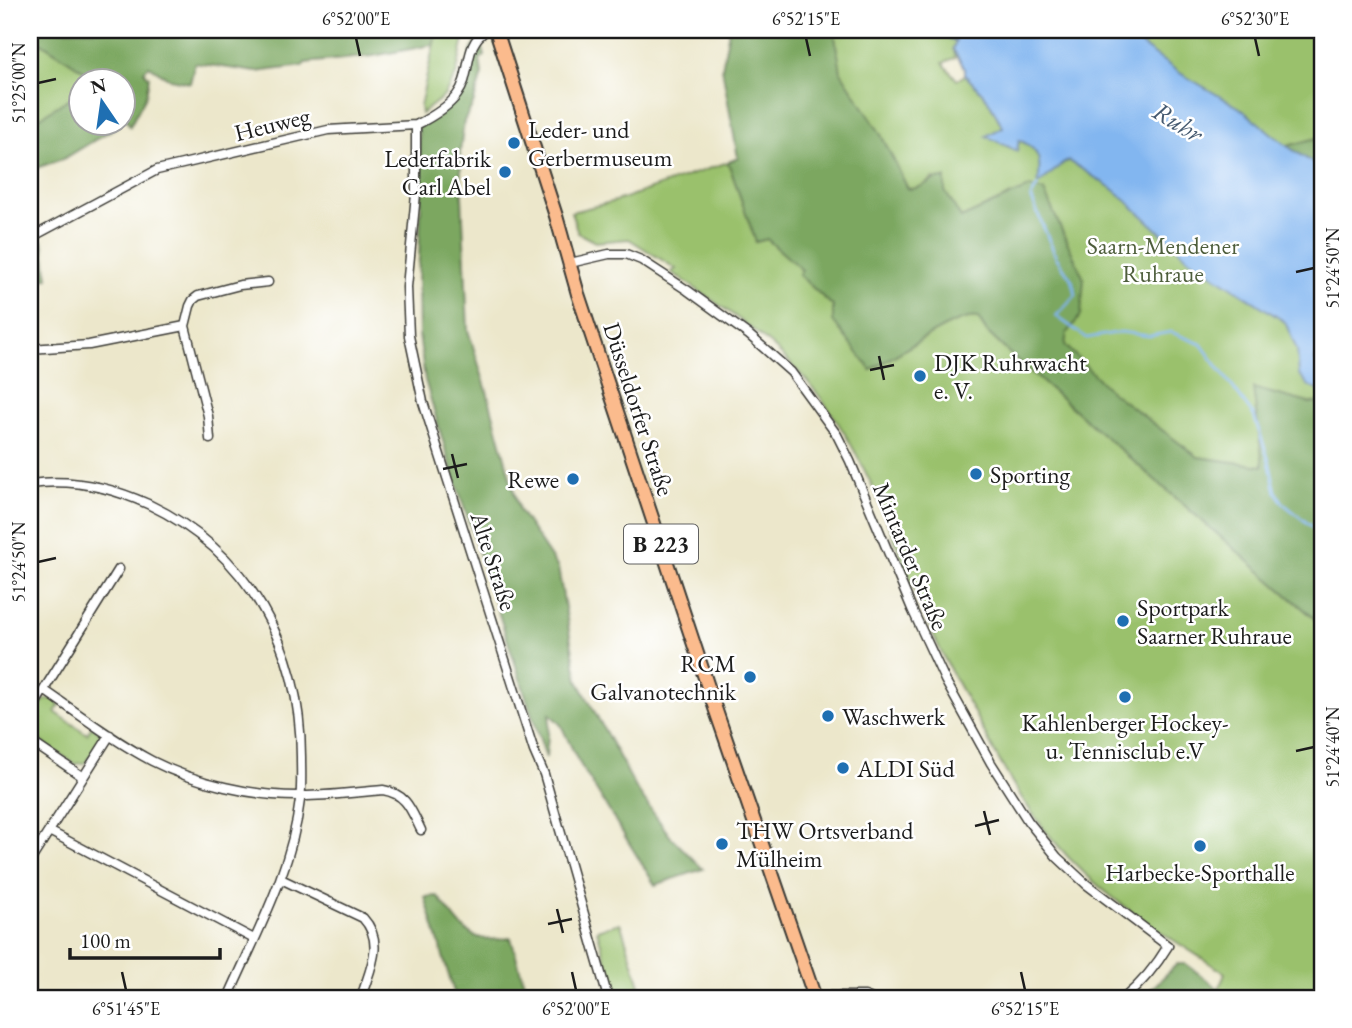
<svg xmlns="http://www.w3.org/2000/svg" width="1352" height="1028" viewBox="0 0 1352 1028" font-family="'EB Garamond',serif">
<style>
.green{fill:#9ac16c;stroke:#5b6e44;stroke-width:2}
.forest{fill:#7ba760;stroke:#4c623e;stroke-width:2}
.water{fill:#82b6f0;stroke:#4f6986;stroke-width:2}
.lines{fill:none;stroke-linecap:round;stroke-linejoin:round}
.stream{stroke:#82b6f0;stroke-width:2.5}
.minor-casing{stroke:#3b3a36;stroke-width:11}
.primary-casing{stroke:#3b3a36;stroke-width:16}
.minor{stroke:#fff;stroke-width:8}
.primary{stroke:#fbbb8d;stroke-width:12}
.ticks{fill:none;stroke:#1c1c1c;stroke-width:2.5}
.poi-dot{fill:#1f6fb2;stroke:#fff;stroke-width:2.5}
.labels{text-anchor:middle;dominant-baseline:central;stroke-width:5;stroke-linejoin:round;paint-order:stroke}
.shield{fill:#fff;stroke:#606060;stroke-width:2}
.shield-label{font-size:23px;font-weight:bold;fill:#1c1c1c}
.street-label{font-size:24px;fill:#1c1c1c;stroke:#fff}
.poi-label{font-size:24px;fill:#1c1c1c;stroke:#fff;text-anchor:start}
.park-label{font-size:24px;fill:#4e5e3c;stroke:#fff}
.water-label{font-size:26px;font-style:italic;fill:#455a71;stroke:#fff}
.neatline{fill:none;stroke:#1c1c1c;stroke-width:2.5}
.ticks-label{font-size:18px;text-anchor:middle;fill:#1c1c1c}
</style>
<rect width="100%" height="100%" fill="#fff"/>
<filter id="ink" filterUnits="userSpaceOnUse"><feTurbulence type="fractalNoise" baseFrequency=".0143" numOctaves="2"/><feDisplacementMap in="SourceGraphic" scale="14" xChannelSelector="R" yChannelSelector="G"/><feConvolveMatrix kernelMatrix="1 2 1 2 8 2 1 2 1" color-interpolation-filters="sRGB"/></filter>
<filter id="wash" filterUnits="userSpaceOnUse"><feTurbulence type="fractalNoise" baseFrequency=".00686" numOctaves="4" result="noise"/><feDisplacementMap in="SourceGraphic" scale="28" xChannelSelector="R" yChannelSelector="G"/><feGaussianBlur stdDeviation="1.57" result="paint"/><feColorMatrix in="noise" values="0 0 0 0 0 0 0 0 0 0 0 0 0 0 0 0 0 1.4 0 .05"/><feComposite in="paint" operator="in"/></filter>
<g filter="url(#wash)">
<rect width="100%" height="100%" fill="#ece7cb"/>
<path class="green" d="M30,30L34,38L86,72L91,80H80V122L117,123L119,125L65,158L30,170Z
M437,30H466L456,75L444,96L421,114L420,106Z
M813,30H936L940,36L956,41L953,49L956,57L943,63L957,80L965,75L987,98L1003,128L987,136L1017,151L1019,140L1032,146L1005,30H1316L1322,43V601L979,311L1011,195L961,218L944,191L933,178L921,188L908,189L880,133Z
M728,162L756,242L767,239L802,270L799,275L833,306L871,370C892,358 957,313 978,318L987,332L1008,352L1322,625V998H1234L1219,989L1225,973C1163,933 1102,899 1054,841C1021,803 996,756 973,711C961,689 948,668 938,645C899,562 877,471 820,397C780,344 726,309 671,272L676,269L629,239L595,242L578,233L571,212L616,201Z
M52,698L60,705L55,712L87,734L92,726L101,733L102,739L85,763L75,764L30,734V723L44,700Z
M620,923L621,925L644,998H617L597,930Z"/>
<path class="forest" d="M31,30H437L433,45L373,56L305,63L303,66L256,72L195,63L190,83L170,79L149,66L144,71L149,77L146,96L130,126L123,115L122,80H85L86,72L34,38Z
M729,30H834L841,72L880,133L908,189C926,189 927,178 945,178V191L961,218L1030,187L1044,191L1084,279L1081,315L1067,333L1065,345L1109,390L1198,457L1263,466L1253,388L1309,403L1322,402V625L1008,352L987,332L978,318C957,313 892,358 871,370L833,321V306L799,275L802,270L767,239L756,242L728,162L738,158L722,68Z
M480,38L485,56L480,59L482,74L473,104L464,121L460,152L468,330L487,391L519,510L558,568L578,681L637,790L670,836L703,869L655,885L577,759L561,725L550,714L546,758L447,455L425,380L419,335L418,280L422,186L418,127L459,97L472,49Z
M80,91V122L117,123L119,125L65,158L30,170V124Z
M1322,134V166L1316,165L1287,146L1317,138Z
M43,241L48,278L30,281V247Z
M437,896C464,927 466,945 511,938L526,990L455,996L425,897Z
M1177,964H1186L1219,989L1214,998H1142Z"/>
<path class="water" d="M936,30H1120L1180,73L1240,108L1287,146L1316,165L1322,166V350H1319L1315,360L1322,368V391L1310,387L1299,375L1297,350L1285,322L1189,259L1116,191L1069,161L1062,164L1038,185C1041,163 1042,150 1019,140L1017,151L986,136L1003,127L987,98L965,75V69L953,49L956,41L940,36Z"/>
<g class="lines">
<path class="stream" d="M1038,185L1031,197L1056,257L1072,280L1076,295L1056,316L1087,338L1121,332L1149,336L1171,332L1201,344L1254,416L1269,461L1276,492L1284,504L1322,535"/>
</g>
</g>
<g filter="url(#ink)">
<g class="lines">
<defs>
<path id="minor" d="M416,125V194L407,287L409,336L423,402L534,751L544,774L608,998
M30,238L157,170L328,130L416,125C430,118 448,107 457,95C473,74 462,45 487,30
M570,263L609,254H626L641,260L687,290L749,335L791,372L837,435L850,461L912,609L945,680L991,763L1028,821L1057,857L1086,884L1168,946C1156,966 1142,983 1124,998
M30,349L89,345L185,326
M210,439L208,416L185,326L190,306L193,300L198,296L240,285L268,282
M30,484C71,478 111,487 148,504C249,552 301,648 301,757C301,771 302,786 300,800C292,870 256,934 228,998
M44,690C79,714 114,741 152,761C195,783 254,797 303,796C329,796 356,792 383,790C407,794 411,810 421,830
M30,712L119,569
M30,741L83,777
M49,831L254,939
M30,861L110,735
M281,879L363,918C386,943 369,970 361,998
M815,996H865L870,998"/>
<path id="primary" d="M496,30L556,216L578,294L715,708L815,998"/>
</defs>
<use href="#minor" class="minor-casing"/>
<use href="#primary" class="primary-casing"/>
<use href="#minor" class="minor"/>
<use href="#primary" class="primary"/>
</g>
</g>
<path class="ticks" d="M356,38L360,56M806,38L810,56M1255,38L1259,56M38,83L56,79M1296,272L1314,268M879,356L884,380M870,370L894,365M452,454L458,478M443,469L467,464M38,562L56,558M1296,751L1314,747M984,811L990,835M975,826L999,820M557,909L563,933M548,924L572,919M122,972L126,990M572,972L576,990M1021,972L1025,990"/>
<g class="poi-dot">
<circle cx="514" cy="143" r="7"/>
<circle cx="505" cy="172" r="7"/>
<circle cx="920" cy="376" r="7"/>
<circle cx="976" cy="474" r="7"/>
<circle cx="573" cy="479" r="7"/>
<circle cx="1123" cy="621" r="7"/>
<circle cx="750" cy="677" r="7"/>
<circle cx="1125" cy="697" r="7"/>
<circle cx="828" cy="716" r="7"/>
<circle cx="843" cy="768" r="7"/>
<circle cx="722" cy="844" r="7"/>
<circle cx="1200" cy="846" r="7"/>
</g>
<g class="labels">
<rect class="shield" x="624" y="524.5" width="74" height="39" rx="5"/>
<g class="shield-label">
<text x="661" y="544">B 223</text>
</g>
<g class="street-label">
<text transform="translate(272 124) rotate(-14)">Heuweg</text>
<text transform="translate(639 409) rotate(72)">Düsseldorfer Straße</text>
<text transform="translate(911 556) rotate(67)">Mintarder Straße</text>
<text transform="translate(494 561) rotate(72)">Alte Straße</text>
</g>
<g class="poi-label">
<text x="528" y="129">Leder- und<tspan x="528" dy="28">Gerbermuseum</tspan></text>
<text x="491" y="158" text-anchor="end">Lederfabrik<tspan x="491" dy="28">Carl Abel</tspan></text>
<text x="934" y="362">DJK Ruhrwacht<tspan x="934" dy="28">e. V.</tspan></text>
<text x="990" y="474">Sporting</text>
<text x="559" y="479" text-anchor="end">Rewe</text>
<text x="1137" y="607">Sportpark<tspan x="1137" dy="28">Saarner Ruhraue</tspan></text>
<text x="736" y="663" text-anchor="end">RCM<tspan x="736" dy="28">Galvanotechnik</tspan></text>
<text x="842" y="716">Waschwerk</text>
<text x="1125" y="722" text-anchor="middle">Kahlenberger Hockey-<tspan x="1125" dy="28">u. Tennisclub e.V</tspan></text>
<text x="857" y="768">ALDI Süd</text>
<text x="736" y="830">THW Ortsverband<tspan x="736" dy="28">Mülheim</tspan></text>
<text x="1200" y="872" text-anchor="middle">Harbecke-Sporthalle</text>
</g>
<g class="park-label">
<text x="1163" y="245">Saarn-Mendener<tspan x="1163" dy="28">Ruhraue</tspan></text>
</g>
<g class="water-label">
<text transform="translate(1178 122) rotate(31)">Ruhr</text>
</g>
</g>
<rect width="1352" height="1028" fill="none" stroke="#fff" stroke-width="77"/>
<g transform="translate(102 102) rotate(347)"><circle r="33" fill="#ffffff" stroke="#a4a4a4" stroke-width="2"/>
<path d="M0-5L12 26L0 18L-12 26Z" fill="#1f6fb2"/>
<text y="-10" font-size="19" font-weight="bold" text-anchor="middle" fill="#1c1c1c">N</text>
</g>
<path d="M70 948v10h150v-10" fill="none" stroke="#1c1c1c" stroke-width="3.5"/>
<text x="80" y="948" font-size="21" fill="#1c1c1c" stroke="#ffffff" stroke-width="5" paint-order="stroke">100 m</text>
<rect x="38" y="38" width="1276" height="952" class="neatline"/>
<g class="ticks-label">
<text x="356" y="25">6°52'00"E</text>
<text x="806" y="25">6°52'15"E</text>
<text x="1255" y="25">6°52'30"E</text>
<text transform="translate(19 83) rotate(-90)" y="6">51°25'00"N</text>
<text transform="translate(1333 268) rotate(-90)" y="6">51°24'50"N</text>
<text transform="translate(19 562) rotate(-90)" y="6">51°24'50"N</text>
<text transform="translate(1333 747) rotate(-90)" y="6">51°24'40"N</text>
<text x="126" y="1015">6°51'45"E</text>
<text x="576" y="1015">6°52'00"E</text>
<text x="1025" y="1015">6°52'15"E</text>
</g>
</svg>
